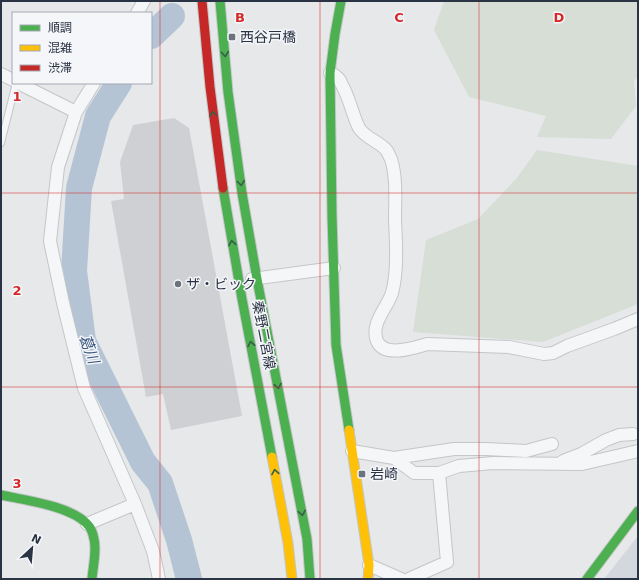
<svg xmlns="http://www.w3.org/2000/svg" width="639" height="580" viewBox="0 0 639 580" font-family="'DejaVu Sans','Noto Sans JP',sans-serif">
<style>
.built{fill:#d4d7dd}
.green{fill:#d6ded6}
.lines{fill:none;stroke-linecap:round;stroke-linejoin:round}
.river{stroke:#b4c4d5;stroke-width:26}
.building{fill:#ced0d3}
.lane-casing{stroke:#c4c6c8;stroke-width:8}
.street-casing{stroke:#c4c6c8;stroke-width:14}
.fast-casing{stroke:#c4c6c8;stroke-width:11}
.slow-casing{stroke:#c4c6c8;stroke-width:11}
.jam-casing{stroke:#c4c6c8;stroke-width:11}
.lane{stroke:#f5f6f7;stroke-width:6}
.street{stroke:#f5f6f7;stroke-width:12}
.fast{stroke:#4caf50;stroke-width:9}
.slow{stroke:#ffc107;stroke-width:9}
.jam{stroke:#c62828;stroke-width:9}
.oneway{stroke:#375f49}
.grid{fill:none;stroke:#d62828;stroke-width:1;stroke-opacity:0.55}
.poi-dot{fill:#6c737f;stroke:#f4f6f9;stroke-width:1.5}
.labels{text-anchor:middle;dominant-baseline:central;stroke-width:3;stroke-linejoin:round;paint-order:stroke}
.poi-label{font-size:14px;fill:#2b3445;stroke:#f4f6f9;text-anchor:start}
.street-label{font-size:14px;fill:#2b3445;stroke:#f4f6f9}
.water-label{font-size:15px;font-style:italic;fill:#34527a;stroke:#f4f6f9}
.grid-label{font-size:13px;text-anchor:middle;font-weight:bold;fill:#d62828;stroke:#f4f6f9;stroke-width:3;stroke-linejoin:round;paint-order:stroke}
</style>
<rect width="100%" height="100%" fill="#e6e8ea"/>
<path class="built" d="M638,536V579H604Z"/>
<path class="green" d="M444,1H638V77L634,81L636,106L611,139L537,137L546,116L469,97L434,30Z
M537,150L638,166V304L543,342L413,332L426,240L478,219L516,179Z"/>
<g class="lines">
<path class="river" d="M151,36L172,16
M119,83L98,116L79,188L74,271L83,341L143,462L160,483L179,540L189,579"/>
</g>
<path class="building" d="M174,118L189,128L242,416L171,430L163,394L146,397L111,201L124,199L120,162L133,125Z"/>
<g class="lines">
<defs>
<path id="lane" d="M1,143L16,83"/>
<path id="street" d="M137,13L144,1
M330,73C333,74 336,76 338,78C340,79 341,83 342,85C350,99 352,114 359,128C365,138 382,143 387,151C388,153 390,157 391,159C397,178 395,200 395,220C396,242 398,271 392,293C387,308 370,324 377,341C384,358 414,348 427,344L509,347L544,354L553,353L567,346L614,329L638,319
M1,74L13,80
M18,83L76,112
M94,83L76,112L58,167L50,241L63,303L84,388L135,504L153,551L159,579
M252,279L334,268
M352,451L394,458L454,449H486L526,451L552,444
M394,458L414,473H439L459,466L493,463L582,464L638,451
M563,461L581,454L606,440L619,435L633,434
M87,524L135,504
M369,565L401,579
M409,579L447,562L439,473"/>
<path id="fast" d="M220,1L228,92L242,193L257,279L307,539L310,579
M341,1L335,34L330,73L332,216L336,345L349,430
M223,188L242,299L272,457
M1,495C24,500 72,506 88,525C91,528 93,534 94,539C97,551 93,566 92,579
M587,579L638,511"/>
<path id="slow" d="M349,430L369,565L368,579
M272,457L288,543L292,579"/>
<path id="jam" d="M202,1L210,87L223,188"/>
</defs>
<use href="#lane" class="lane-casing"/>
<use href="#street" class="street-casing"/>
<use href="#fast" class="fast-casing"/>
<use href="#slow" class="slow-casing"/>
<use href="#jam" class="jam-casing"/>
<use href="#lane" class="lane"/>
<use href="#street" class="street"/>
<use href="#fast" class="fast"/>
<use href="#slow" class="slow"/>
<use href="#jam" class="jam"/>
</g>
<defs><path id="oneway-chevron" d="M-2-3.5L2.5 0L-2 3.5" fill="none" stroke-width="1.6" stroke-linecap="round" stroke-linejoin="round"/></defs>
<g class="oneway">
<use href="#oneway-chevron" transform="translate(225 54) rotate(85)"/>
<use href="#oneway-chevron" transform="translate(213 114) rotate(-98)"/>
<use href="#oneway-chevron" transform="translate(241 183) rotate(82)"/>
<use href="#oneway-chevron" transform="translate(232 243) rotate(-100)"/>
<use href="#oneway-chevron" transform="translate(251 344) rotate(-101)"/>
<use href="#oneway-chevron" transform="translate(278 386) rotate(79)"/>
<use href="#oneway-chevron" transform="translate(275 472) rotate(-100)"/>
<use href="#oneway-chevron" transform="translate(302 513) rotate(79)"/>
</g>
<path class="grid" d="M160,1V579M320,1V579M479,1V579M1,193H638M1,387H638"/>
<g class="poi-dot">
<rect x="228" y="33" width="8" height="8" rx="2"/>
<circle cx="178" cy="284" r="4"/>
<rect x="358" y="470" width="8" height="8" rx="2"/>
</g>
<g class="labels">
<g class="poi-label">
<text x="240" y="37">西谷戸橋</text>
<text x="186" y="284">ザ・ビック</text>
<text x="370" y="474">岩崎</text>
</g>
<g class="street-label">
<text transform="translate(264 335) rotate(79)">秦野二宮線</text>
</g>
<g class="water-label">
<text transform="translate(89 349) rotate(69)">葛川</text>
</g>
</g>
<g class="grid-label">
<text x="240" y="22">B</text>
<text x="399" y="22">C</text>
<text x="559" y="22">D</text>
<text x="17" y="101">1</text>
<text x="17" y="295">2</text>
<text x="17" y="488">3</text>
</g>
<rect width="639" height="580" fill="none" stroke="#2b3445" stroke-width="4"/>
<rect x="12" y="12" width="140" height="72" fill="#f4f6f9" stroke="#a4a8b1"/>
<rect x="20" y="25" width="20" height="6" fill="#4caf50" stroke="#a4a8b1"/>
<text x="48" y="32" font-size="12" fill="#2b3445">順調</text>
<rect x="20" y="45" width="20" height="6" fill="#ffc107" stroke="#a4a8b1"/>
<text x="48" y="52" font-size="12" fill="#2b3445">混雑</text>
<rect x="20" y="65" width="20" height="6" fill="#c62828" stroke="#a4a8b1"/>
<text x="48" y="72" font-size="12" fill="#2b3445">渋滞</text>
<g transform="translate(32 548) rotate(26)" stroke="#f4f6f9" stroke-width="3" paint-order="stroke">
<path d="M0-3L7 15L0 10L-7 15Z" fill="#2b3445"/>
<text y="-6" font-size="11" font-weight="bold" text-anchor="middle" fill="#2b3445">N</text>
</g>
</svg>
